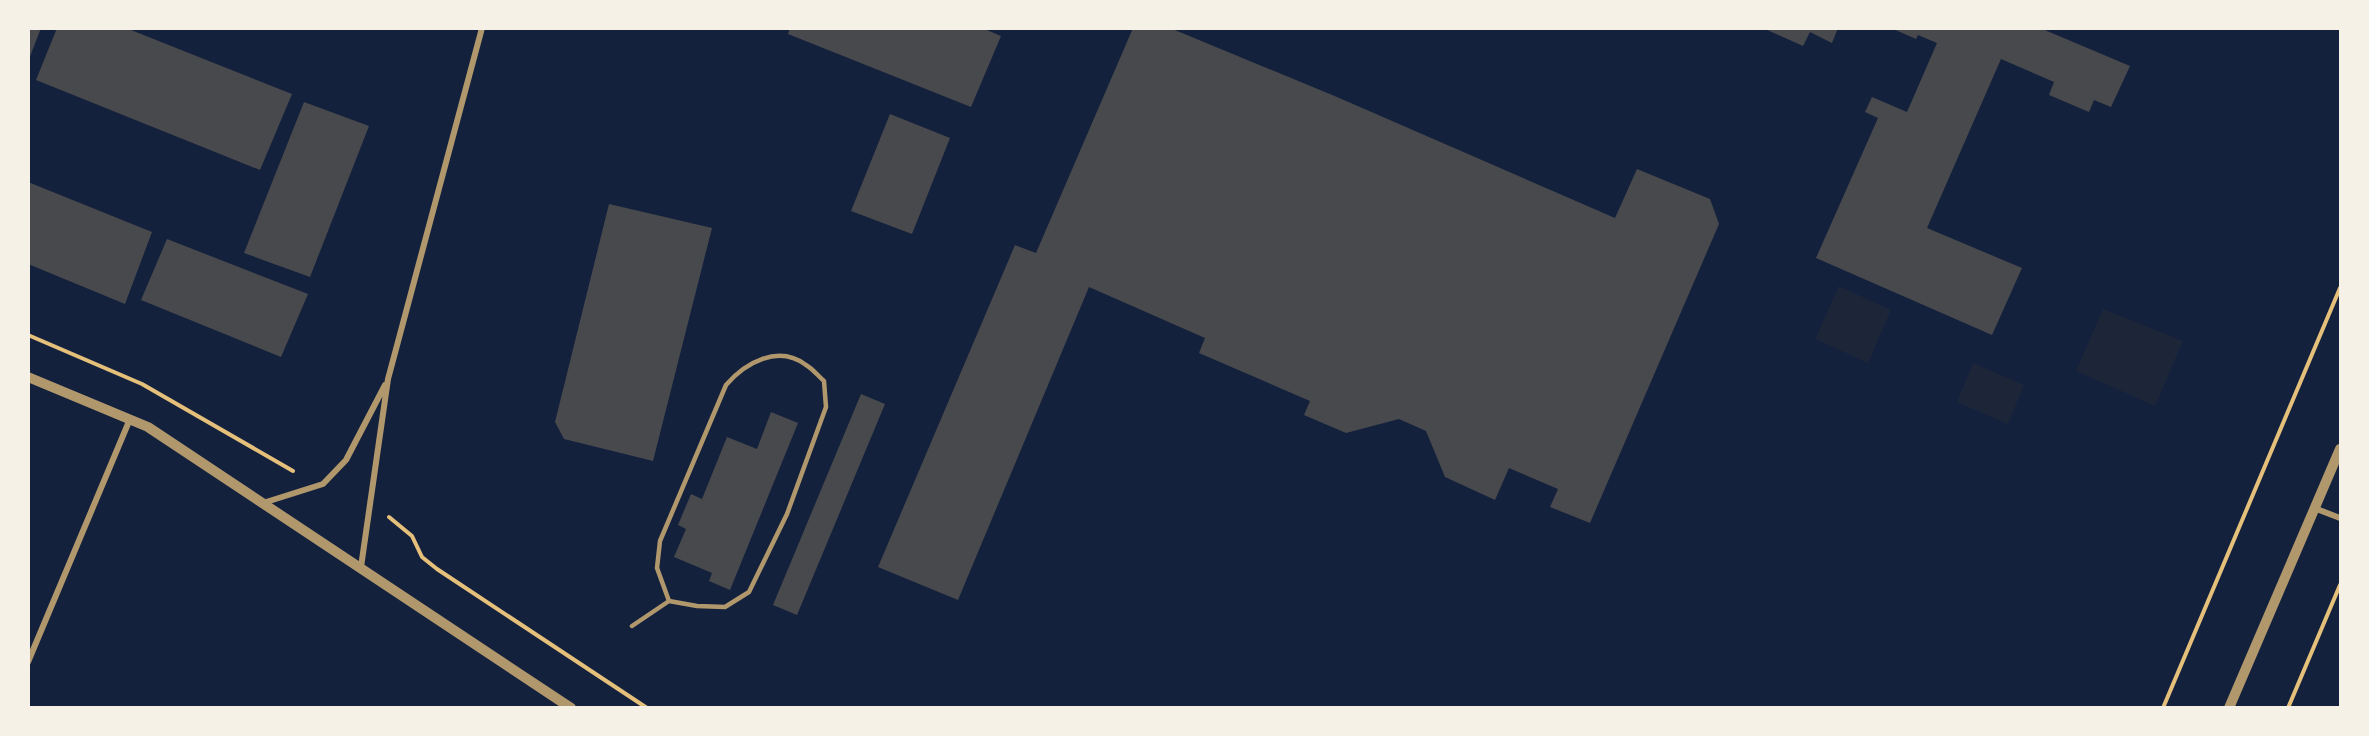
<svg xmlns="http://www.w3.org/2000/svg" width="2369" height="736" viewBox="0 0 2369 736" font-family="'Fira Sans',sans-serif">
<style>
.green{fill:#1d2539}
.building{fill:#48494c}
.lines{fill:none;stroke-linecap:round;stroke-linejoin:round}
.path{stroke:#e5c07b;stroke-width:4}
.service{stroke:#b1986c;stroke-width:4.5}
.minor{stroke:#b1986c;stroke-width:6}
.tertiary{stroke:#b1986c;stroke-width:10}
</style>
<rect width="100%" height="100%" fill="#14213d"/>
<path class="green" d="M1839,286L1891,310L1868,363L1815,339Z
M2103,309L2183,341L2155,406L2076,371Z
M1973,363L2024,385L2008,424L1957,402Z"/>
<path class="building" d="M28,28H41L29,59H28Z
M57,28H126L292,94L260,170L36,80Z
M790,28H982L1001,36L971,107L788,34Z
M1133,28H1170L1337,97L1615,218L1637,169L1710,199L1719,224L1590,523L1550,507L1558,489L1509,468L1495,500L1445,477L1426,431L1399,419L1346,433L1304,415L1310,401L1199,353L1205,338L1089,287L958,600L878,567L1015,245L1036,253Z
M1763,28H1838L1832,43L1810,32L1803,46Z
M1891,28H2040L2130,66L2111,107L2094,100L2089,112L2049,95L2054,82L2001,59L1927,228L2022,268L1992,335L1816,258L1878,118L1865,112L1872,97L1907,112L1937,43L1918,35L1916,39Z
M304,102L369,126L310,277L244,253Z
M890,114L950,138L912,234L851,211Z
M28,182L152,232L125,304L28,264Z
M609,204L712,228L653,461L564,439L555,422Z
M167,239L308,294L281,357L141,300Z
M861,394L885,404L797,615L773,605Z
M771,412L798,423L730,590L709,581L712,573L674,557L686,529L678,525L691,494L702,499L727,437L757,449Z"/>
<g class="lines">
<path class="path" d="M28,335L142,384L293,471
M389,517L412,536L422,557L437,569L647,708
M2163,708L2340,288
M2288,708L2340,585"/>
<path class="service" d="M632,626L669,601L697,606L725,607L749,592L787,514L826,407L824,381C818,376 813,369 806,365C778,344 745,363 726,385L660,541L657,568L669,601"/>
<path class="minor" d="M263,503L323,484L346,460L385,385
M2314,508L2340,518
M361,567L388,379L482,28
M28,662L130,419"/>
<path class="tertiary" d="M28,377L148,427L571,708
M2229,708L2340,449"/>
</g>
<rect width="2369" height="736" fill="none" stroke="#f6f1e7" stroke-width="60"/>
</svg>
